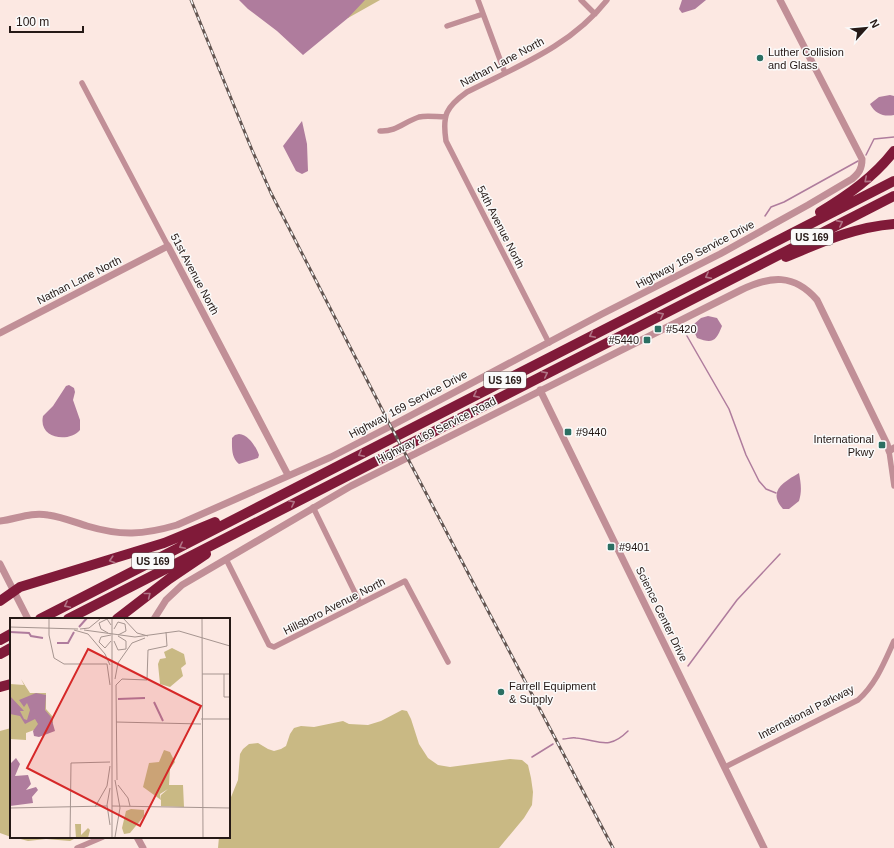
<svg xmlns="http://www.w3.org/2000/svg" width="894" height="848" viewBox="0 0 894 848" font-family="Arial,sans-serif">
<style>
.green{fill:#c9b984}
.water{fill:#af7c9d}
.lines{fill:none;stroke-linecap:round;stroke-linejoin:round}
.stream{stroke:#af7c9d;stroke-width:1.5}
.minor{stroke:#c18f97;stroke-width:5.5}
.tertiary{stroke:#c18f97;stroke-width:7}
.motorway{stroke:#801a39;stroke-width:10}
.rail-casing{stroke:#635551;stroke-width:3}
.rail{stroke:#fafafa;stroke-width:1.5;stroke-dasharray:4.5;stroke-linecap:butt}
.oneway{stroke:#b17486}
.poi-dot{fill:#2b6f62;stroke:#fafafa;stroke-width:1.5}
.labels{text-anchor:middle;dominant-baseline:central;stroke-width:3;stroke-linejoin:round;paint-order:stroke}
.shield{fill:#fafafa;stroke:#655c5a;stroke-width:1}
.shield-label{font-size:10px;font-weight:bold;fill:#251916}
.poi-label{font-size:11px;fill:#251916;stroke:#fafafa;text-anchor:start}
.street-label{font-size:11px;fill:#251916;stroke:#fafafa}
.inset-river{fill:none;stroke:#af7c9d;stroke-width:2}
.inset-road{fill:none;stroke:#a69590;stroke-width:1}
.view{fill:#d62828;fill-opacity:0.15;stroke:#d62828;stroke-width:2}
.inset-edge{fill:none;stroke:#251916;stroke-width:2}
</style>
<rect width="100%" height="100%" fill="#fce8e2"/>
<path class="green" d="M327,0H380L348,18Z
M402,710L407,711L411,719L419,744L428,758L438,765L450,767L510,759L522,760L528,765L531,778L533,792L532,805L524,818L499,848H218L219,837H229V802L238,780L240,754L243,749L249,744L258,743L268,749L274,751L281,749L286,746L290,734L294,728L301,726L314,727L343,721L349,724L368,725L381,721Z
M11,728V837L0,833V731Z
M13,837H78L70,841L46,839L28,841Z"/>
<path class="water" d="M239,0H365L348,18L303,55L277,31L248,9Z
M682,0H706L695,9L682,13L679,9Z
M890,95L894,96V115C884,117 875,114 870,104L879,97Z
M302,121L307,144L308,171L302,174L296,171L283,146Z
M708,316L717,318L722,326C716,341 713,344 697,338L694,331V324L701,318Z
M69,385L74,388L75,392L73,400L80,420V430C69,443 38,439 43,416L53,406L66,386Z
M239,434C249,435 256,447 259,455L258,458L239,464C231,458 232,447 232,438L235,435Z
M799,473C801,484 802,491 799,501L789,509H783C767,491 784,482 799,473Z"/>
<g class="lines">
<path class="stream" d="M866,155L874,139L894,137
M765,216L771,207L784,202L858,161
M687,336L729,409L746,455L759,481L766,489L776,493
M688,666L737,600L780,554
M563,739C567,739 572,737 576,738C599,740 608,751 628,731
M532,757L553,744"/>
<path class="minor" d="M478,0L505,73
M581,0L595,14
M447,26L483,14
M82,83L168,246
M380,131C396,132 404,122 419,117C427,115 437,117 445,117
M549,343L446,141C442,115 446,107 467,92C518,66 571,46 607,0
M889,451L894,486
M313,507L360,603
M226,559L269,645L274,647L405,581L448,662
M725,767L858,700C876,684 884,663 894,641
M77,848L103,837"/>
<path class="tertiary" d="M0,333L168,246L288,475
M540,390L764,848
M0,521C17,519 30,512 48,515C62,517 74,522 87,526C121,536 143,535 177,525L331,457L389,427L602,314L720,254L808,205L852,179C859,173 862,169 862,159L780,0
M0,564L28,619
M154,619L166,600L182,585L351,486L741,290C770,276 794,273 817,300L887,444L889,451L894,448
M137,837L143,848"/>
<path class="motorway" d="M820,212C848,195 874,177 894,151
M786,257C822,242 855,227 894,224
M0,601L20,587L164,543L215,522
M40,619L894,181
M68,619L894,196
M117,619L169,579L206,554
M0,640L11,634
M0,654L11,648
M0,687L11,684"/>
<defs>
<path id="rail" d="M191,0L252,150L271,193L388,421L613,848"/>
</defs>
<use href="#rail" class="rail-casing"/>
<use href="#rail" class="rail"/>
</g>
<defs><path id="oneway-chevron" d="M-2-3.5L2.5 0L-2 3.5" fill="none" stroke-width="1.6" stroke-linecap="round" stroke-linejoin="round"/></defs>
<g class="oneway">
<use href="#oneway-chevron" transform="translate(867 180) rotate(139)"/>
<use href="#oneway-chevron" transform="translate(840 223) rotate(-27)"/>
<use href="#oneway-chevron" transform="translate(708 276) rotate(153)"/>
<use href="#oneway-chevron" transform="translate(661 315) rotate(-27)"/>
<use href="#oneway-chevron" transform="translate(592 335) rotate(153)"/>
<use href="#oneway-chevron" transform="translate(545 374) rotate(-27)"/>
<use href="#oneway-chevron" transform="translate(476 395) rotate(153)"/>
<use href="#oneway-chevron" transform="translate(361 454) rotate(153)"/>
<use href="#oneway-chevron" transform="translate(292 503) rotate(-27)"/>
<use href="#oneway-chevron" transform="translate(182 546) rotate(153)"/>
<use href="#oneway-chevron" transform="translate(112 560) rotate(163)"/>
<use href="#oneway-chevron" transform="translate(148 595) rotate(-38)"/>
<use href="#oneway-chevron" transform="translate(67 605) rotate(153)"/>
</g>
<g class="poi-dot">
<circle cx="760" cy="58" r="4"/>
<rect x="654" y="325" width="8" height="8" rx="2"/>
<rect x="643" y="336" width="8" height="8" rx="2"/>
<rect x="564" y="428" width="8" height="8" rx="2"/>
<rect x="878" y="441" width="8" height="8" rx="2"/>
<rect x="607" y="543" width="8" height="8" rx="2"/>
<circle cx="501" cy="692" r="4"/>
</g>
<g class="labels">
<g class="shield">
<rect x="791" y="229" width="42" height="16" rx="3"/>
<rect x="484" y="372" width="42" height="16" rx="3"/>
<rect x="132" y="553" width="42" height="16" rx="3"/>
</g>
<g class="shield-label">
<text x="812" y="237">US 169</text>
<text x="505" y="380">US 169</text>
<text x="153" y="561">US 169</text>
</g>
<g class="poi-label">
<text x="768" y="52">Luther Collision<tspan x="768" dy="13">and Glass</tspan></text>
<text x="666" y="329">#5420</text>
<text x="639" y="340" text-anchor="end">#5440</text>
<text x="576" y="432">#9440</text>
<text x="874" y="439" text-anchor="end">International<tspan x="874" dy="13">Pkwy</tspan></text>
<text x="619" y="547">#9401</text>
<text x="509" y="686">Farrell Equipment<tspan x="509" dy="13">&amp; Supply</tspan></text>
</g>
<g class="street-label">
<text transform="translate(502 62) rotate(-28)">Nathan Lane North</text>
<text transform="translate(501 227) rotate(63)">54th Avenue North</text>
<text transform="translate(695 254) rotate(-28)">Highway 169 Service Drive</text>
<text transform="translate(195 274) rotate(62)">51st Avenue North</text>
<text transform="translate(79 280) rotate(-27)">Nathan Lane North</text>
<text transform="translate(408 404) rotate(-28)">Highway 169 Service Drive</text>
<text transform="translate(436 430) rotate(-27)">Highway 169 Service Road</text>
<text transform="translate(334 606) rotate(-27)">Hillsboro Avenue North</text>
<text transform="translate(662 614) rotate(64)">Science Center Drive</text>
<text transform="translate(806 712) rotate(-27)">International Parkway</text>
</g>
</g>
<g transform="translate(10 618)">
<rect width="220" height="220" fill="#fce8e2"/>
<path d="M162,30L174,36L176,46L171,50L173,58L160,69L150,66L148,46L150,41L156,40L154,34ZM11,61L20,75H36V91L43,99V105L16,115V122L0,121V66L14,67ZM154,132L160,134L165,144L160,151L159,167H173L174,189L151,188V177L158,171L150,176L151,182L133,169L139,145L149,144ZM121,191L134,192V198L120,215L114,216L112,210L116,193ZM65,206H71V217L78,210L80,212L78,220H66Z" fill="#c9b984"/>
<path d="M26,75L36,77L35,92L41,99L45,113L29,119L24,118L23,113L28,106L25,101L15,106L10,98L0,96V78L14,93H10L14,101L17,102L20,92L17,85L14,89L9,82ZM6,140L10,146L5,158L18,157L21,166L16,172L26,169L28,172L22,179L23,185L0,188L1,145Z" fill="#af7c9d"/>
<path class="inset-river" d="M69,9L77,0M0,14L19,15L21,18L33,20M47,25H58L64,14M108,81L135,80M144,84L153,103"/>
<path class="inset-road" d="M39,0V17L44,40L54,46H97L100,67M102,0V220M113,0L127,15L138,18M192,0L193,220M0,9L68,11M70,11L79,10L90,1M104,11L108,4L115,6L116,13L108,17M64,12L78,16L95,36L100,47M74,12L125,19L169,13L220,28M98,15L91,11L89,5L97,1L101,7M101,17L91,19L89,24L95,30L101,23M104,23L108,32L116,31V23L108,18M192,56H220M214,56V79H220M105,61L108,45L122,25L135,20M191,101H220M106,104L191,106M105,162L110,190L105,219M107,162L106,67L112,61L137,62L138,32L157,28L156,14M108,167L118,180L120,188M100,170L97,187L100,207M102,188L220,190M85,189L97,168L100,148M0,190L97,188M60,220L61,145L100,144"/>
<path class="view" d="M78,31L191,88L130,208L17,150Z"/>
<rect width="220" height="220" class="inset-edge"/>
</g>
<g transform="translate(866 28) rotate(63)" stroke="#fafafa" stroke-width="3" paint-order="stroke">
<path d="M0-3L7 15L0 10L-7 15Z" fill="#251916"/>
<text y="-6" font-size="11" font-weight="bold" text-anchor="middle" fill="#251916">N</text>
</g>
<path d="M10 26v6h73v-6" fill="none" stroke="#251916" stroke-width="2"/>
<text x="16" y="26" font-size="12" fill="#251916" stroke="#fafafa" stroke-width="3" paint-order="stroke">100 m</text>
</svg>
